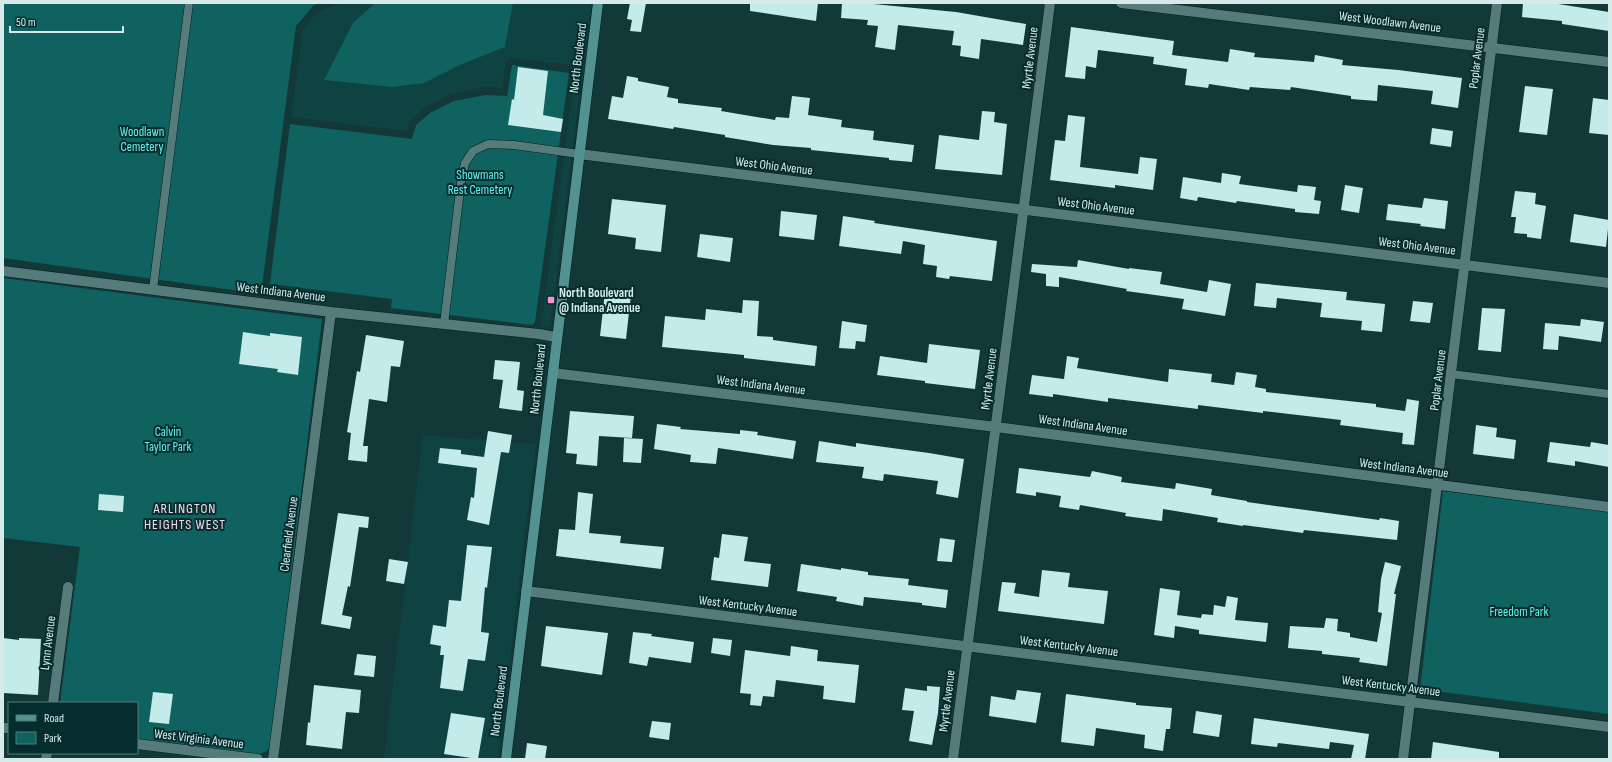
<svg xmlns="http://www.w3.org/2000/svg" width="1612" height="762" viewBox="0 0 1612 762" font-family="'Sofia Sans Condensed',sans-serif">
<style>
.built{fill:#0f4342}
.green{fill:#106261}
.building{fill:#c2ebe9}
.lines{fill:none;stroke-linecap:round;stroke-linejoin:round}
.lane-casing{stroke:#021e1d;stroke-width:9}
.street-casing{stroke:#021e1d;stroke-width:11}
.secondary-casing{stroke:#021e1d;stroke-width:11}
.lane{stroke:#557b7a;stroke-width:8}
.street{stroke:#557b7a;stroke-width:10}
.secondary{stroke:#529290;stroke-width:10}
.poi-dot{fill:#f690cf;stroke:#052d2d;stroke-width:1.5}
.labels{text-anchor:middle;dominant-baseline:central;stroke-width:4;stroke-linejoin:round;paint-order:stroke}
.street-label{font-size:13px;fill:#d6eae9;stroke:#052d2d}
.park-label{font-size:13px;fill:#62efed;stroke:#052d2d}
.poi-label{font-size:13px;font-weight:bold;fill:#d6eae9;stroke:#052d2d;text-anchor:start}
.neighbourhood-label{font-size:14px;letter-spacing:1px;fill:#f7d9ea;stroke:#052d2d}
</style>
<rect width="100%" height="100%" fill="#123837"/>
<path class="built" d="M341,3H375L353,23L424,83L460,65L505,47L513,3H591L550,327L541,326L575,74V69L570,65L510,58L506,62L502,88L485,87L451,94L426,107L410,121L407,131L291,117L303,29L318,12Z
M423,435L536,444L498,759H384Z"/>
<path class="green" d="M3,3H320L314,5L296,26L261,294L3,258Z
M375,3H513L505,47L460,65L424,83L392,87L324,80L353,23Z
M512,65L569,73L535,322L532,325L391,308L392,299L270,284L290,124L412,139L416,125L430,113L454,101L486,95L507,96Z
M3,278L322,319L271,744L267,751L259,754L137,739V703H60L80,547L3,538Z
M1443,491L1609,512V714L1420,689Z"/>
<path class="building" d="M630,3H646L641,32L630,31L632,20L627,19Z
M750,3H818L816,21L750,11Z
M842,3H863L956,12L1026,24L1023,45L981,39L979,59L960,56L961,46L952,45L954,31L898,25L895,50L875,47L878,26L867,25L868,20L841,18Z
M1523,3H1552L1609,12V31L1562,24V21L1522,17Z
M1071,27L1174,41L1172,55L1228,62L1230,49L1255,53L1254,57L1314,62L1315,55L1343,60L1342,65L1398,70L1462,78L1458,108L1431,104L1433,91L1378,85L1377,101L1351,99V96L1291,87L1290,90L1250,87L1249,90L1209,84L1208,88L1185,85L1187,69L1153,64L1154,57L1098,50L1096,68L1086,66L1085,79L1065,77Z
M518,67L548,71L543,115L563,119L561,132L508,125L512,99L514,100Z
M627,76L638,78V81L669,87L667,97L678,99V103L722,108L721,111L775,120L776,117L789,118L792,96L810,98L808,115L842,120L841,127L874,131L873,140L914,145L912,162L889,160V158L811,150V148L773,145L725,137V135L674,127L673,129L608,119L612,96L623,98Z
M1525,86L1553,89L1547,135L1519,132Z
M1593,98L1609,100V135L1589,133Z
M982,111L995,112L994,122L1007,124L1002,175L935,169L939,135L979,140Z
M1068,115L1085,117L1080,167L1138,174L1140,157L1157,159L1153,190L1115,185V188L1050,180L1055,140L1065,141Z
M1432,128L1453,131L1451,147L1430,144Z
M1222,173L1241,176L1239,184L1297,192L1298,185L1316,187L1314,200L1321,201L1319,214L1295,212V209L1237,201L1236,203L1198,197L1197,201L1180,198L1183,177L1221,183Z
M1345,185L1363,188L1359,213L1341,210Z
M1515,191L1536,193L1535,204L1546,206L1541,239L1527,237V234L1514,233L1516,217H1511Z
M1424,198L1448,201L1445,229L1420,226L1421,224L1386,220L1388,204L1422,208Z
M612,199L666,205L661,252L635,249L636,238L608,234Z
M781,211L817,215L814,240L779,236Z
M1574,214L1609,220L1606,247L1570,242Z
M843,216L875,221L874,223L997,241L992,281L950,276L949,279L936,277L937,266L923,264L925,245L903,241L901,254L839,246Z
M700,234L733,238L730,262L697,257Z
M1078,260L1129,269V268L1162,272L1160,284L1207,292L1209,280L1231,284L1225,316L1182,309L1184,299L1126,291L1127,289L1059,277V287L1046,286V274L1031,272L1032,264L1077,267Z
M1256,283L1347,292L1346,300L1385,304L1382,332L1361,330L1362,321L1320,317L1322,303L1277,298L1276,308L1254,306Z
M605,292L631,295L626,339L600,336Z
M743,300L759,301L757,336L773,337V340L817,346L815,366L744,358V355L662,347L665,316L705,320L706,309L742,313Z
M1413,301L1433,303L1430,323L1410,321Z
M1482,308L1505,309L1501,352L1478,350Z
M1581,319L1604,322L1601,342L1559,336L1558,350L1543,349L1545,323L1580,326Z
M842,321L867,325L865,342L856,341L855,349L839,348Z
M243,332L270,336V333L302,337L298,375L277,372L278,369L239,364Z
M366,335L404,341L400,367L391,366L387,402L369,399L363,446H368L367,462L348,460L351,433L347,432L357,371L360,372Z
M929,344L980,350L975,389L925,383V381L877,375L880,356L927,363Z
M1067,356L1079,358L1077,368L1168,382L1169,369L1212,374L1211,382L1234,385L1236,372L1257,375L1255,387L1266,389V392L1376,404V407L1405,411L1407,399L1419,401L1414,445L1402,444L1403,433L1340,425L1341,420L1263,411V413L1198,405V409L1108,398V402L1053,394V397L1029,394L1032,375L1064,379Z
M495,360L520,362L517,390L524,391L522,411L499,408L503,380L493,379Z
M570,411L634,416L632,438L599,436L597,466L576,464L577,454L566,453Z
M657,424L681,427L680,429L740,434V430L758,432L757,435L796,441L793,459L718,448L716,464L690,462L691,455L654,449Z
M1476,425L1497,428L1496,437L1516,440L1514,459L1473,454Z
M488,431L512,435L509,453L501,452L489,525L467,520L471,497L474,498L477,468L438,463L440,448L461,450V454L484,457Z
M624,438L643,439L641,463L623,462Z
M819,441L856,447V443L877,446L929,453L964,459L958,498L936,494L938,481L884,474L883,481L862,478L864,467L816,462Z
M1550,442L1590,447L1591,442L1609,445V467L1575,461V466L1547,462Z
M1019,468L1090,477L1092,471L1122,477L1121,482L1175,489L1176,483L1212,489L1211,495L1247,501V502L1379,520L1380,518L1399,521L1397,540L1304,530L1303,533L1243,525V526L1217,522L1218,518L1163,509L1162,521L1125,516L1126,513L1080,505L1079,510L1059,507L1061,496L1036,492V496L1016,493Z
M578,492L593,494L589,533L621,536L620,543L664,547L661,569L556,556L559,529L575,530Z
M99,494L124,496L123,512L98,510Z
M338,513L369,517L368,528L359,527L350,587L348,586L342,615L352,617L350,629L321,624Z
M722,534L748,537L744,561L771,564L768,587L711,580L714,557L719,558Z
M940,538L955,540L952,562L937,561Z
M467,545L492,547L487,588L485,587L481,632L489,633L485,661L468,659L463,691L440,688L444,655H440L441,646L430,644L433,625L446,627L449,600L461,601Z
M389,559L408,562L404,584L386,581Z
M1385,562L1401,566L1394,594H1396L1387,666L1359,662L1360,658L1322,654V651L1288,648L1290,626L1324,628L1326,618L1338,619L1337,631L1350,633V637L1377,642L1382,613L1378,612L1381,579Z
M801,564L841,570V568L868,572V575L909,579L908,585L948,590L946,608L922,605V603L864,597L863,606L836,601L837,597L797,591Z
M1042,570L1070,573L1068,587L1108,591L1104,624L998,611L1002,582L1016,583L1014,593L1039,597Z
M1160,588L1180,591L1177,615L1201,618L1202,614L1213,615L1214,605L1225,607L1227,596L1238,598L1235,620L1268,623L1266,642L1199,634V630L1175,626L1174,638L1154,635Z
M546,626L608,633L602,675L541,666Z
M633,632L652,634L651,636L694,642L691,663L649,657L647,666L629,663Z
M3,638L19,640V638L41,639L38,695L3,693Z
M713,638L732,640L730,656L711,653Z
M791,646L818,650L817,661L859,665L855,703L823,699L824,686L776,680L774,697L763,696L761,706L750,705L751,694L740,693L745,650L790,656Z
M357,654L376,656L374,677L354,675Z
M314,685L361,690L359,713L346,712L342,749L306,745L308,722L310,723Z
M927,686L940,687L938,713L932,745L909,741L914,711L902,710L905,688L927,691Z
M1017,690L1041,693L1036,723L989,716L991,696L1015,700Z
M153,692L173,694L169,724L149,722Z
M1066,694L1136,703V705L1172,708L1170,729H1166L1163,751L1144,748L1145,735L1096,728L1094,746L1061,742Z
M1196,711L1222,715L1219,737L1193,733Z
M451,713L485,718L478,759L444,754Z
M1254,718L1369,734L1365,759H1351L1354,745L1330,742L1329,749L1278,743L1277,747L1251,744Z
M652,721L671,723L669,740L649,737Z
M1433,742L1499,752V759H1431Z
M527,743L547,746L545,759H525Z"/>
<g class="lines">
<defs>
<path id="lane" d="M153,289L189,3
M444,324L461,182L465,163L473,151L488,144L514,145L579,154
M1451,374L1609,394"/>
<path id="street" d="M1121,3L1609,62
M579,154L1609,283
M3,271L331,312L539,334L556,337
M553,373L996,427L1609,507
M526,591L1609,727
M53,703L68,587
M3,728H9
M137,744L258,759
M46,759L47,753
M273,759L331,312
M953,759L1050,3
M1403,759L1497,3"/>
<path id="secondary" d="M506,759L598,3"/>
</defs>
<use href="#lane" class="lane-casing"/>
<use href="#street" class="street-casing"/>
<use href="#secondary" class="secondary-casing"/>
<use href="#lane" class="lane"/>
<use href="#street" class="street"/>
<use href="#secondary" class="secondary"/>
</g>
<rect class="poi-dot" x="547" y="296" width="8" height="8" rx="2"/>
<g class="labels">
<g class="street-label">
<text transform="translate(1390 22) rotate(7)">West Woodlawn Avenue</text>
<text transform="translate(578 58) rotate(-83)">North Boulevard</text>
<text transform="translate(1030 58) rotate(-83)">Myrtle Avenue</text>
<text transform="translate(1477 58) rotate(-83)">Poplar Avenue</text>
<text transform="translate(774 166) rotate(7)">West Ohio Avenue</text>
<text transform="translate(1096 206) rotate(7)">West Ohio Avenue</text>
<text transform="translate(1417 246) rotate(7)">West Ohio Avenue</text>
<text transform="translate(281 292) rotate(7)">West Indiana Avenue</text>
<text transform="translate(538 379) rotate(-84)">North Boulevard</text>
<text transform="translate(989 379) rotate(-83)">Myrtle Avenue</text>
<text transform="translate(1438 380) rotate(-83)">Poplar Avenue</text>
<text transform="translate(761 385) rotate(7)">West Indiana Avenue</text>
<text transform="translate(1083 425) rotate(8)">West Indiana Avenue</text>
<text transform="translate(1404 468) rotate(7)">West Indiana Avenue</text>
<text transform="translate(289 534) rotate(-83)">Clearfield Avenue</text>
<text transform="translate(748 606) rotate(7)">West Kentucky Avenue</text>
<text transform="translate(48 643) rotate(-83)">Lynn Avenue</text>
<text transform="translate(1069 646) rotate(7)">West Kentucky Avenue</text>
<text transform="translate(1391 686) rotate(7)">West Kentucky Avenue</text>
<text transform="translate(499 701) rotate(-83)">North Boulevard</text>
<text transform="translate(947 701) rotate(-83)">Myrtle Avenue</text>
<text transform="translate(199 739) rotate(7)">West Virginia Avenue</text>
</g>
<g class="park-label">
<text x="142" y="132">Woodlawn<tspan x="142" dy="15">Cemetery</tspan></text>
<text x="480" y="175">Showmans<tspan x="480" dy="15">Rest Cemetery</tspan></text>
<text x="168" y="432">Calvin<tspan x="168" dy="15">Taylor Park</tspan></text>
<text x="1519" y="612">Freedom Park</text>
</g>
<g class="poi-label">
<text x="559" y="293">North Boulevard<tspan x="559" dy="15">@ Indiana Avenue</tspan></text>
</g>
<g class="neighbourhood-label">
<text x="185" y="508">ARLINGTON<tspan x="185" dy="16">HEIGHTS WEST</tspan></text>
</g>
</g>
<rect width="1612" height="762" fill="none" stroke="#d6eae9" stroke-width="8"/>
<rect x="8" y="702" width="130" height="52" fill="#052d2d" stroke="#597978"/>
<rect x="16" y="715" width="20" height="6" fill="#529290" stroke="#597978"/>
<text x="44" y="722" font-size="12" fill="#d6eae9">Road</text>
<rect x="16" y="732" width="20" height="12" fill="#106261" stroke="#597978"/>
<text x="44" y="742" font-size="12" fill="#d6eae9">Park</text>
<path d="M10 26v6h113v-6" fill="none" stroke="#d6eae9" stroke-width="2"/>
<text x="16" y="26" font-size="12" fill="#d6eae9" stroke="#052d2d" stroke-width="3" paint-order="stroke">50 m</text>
</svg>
